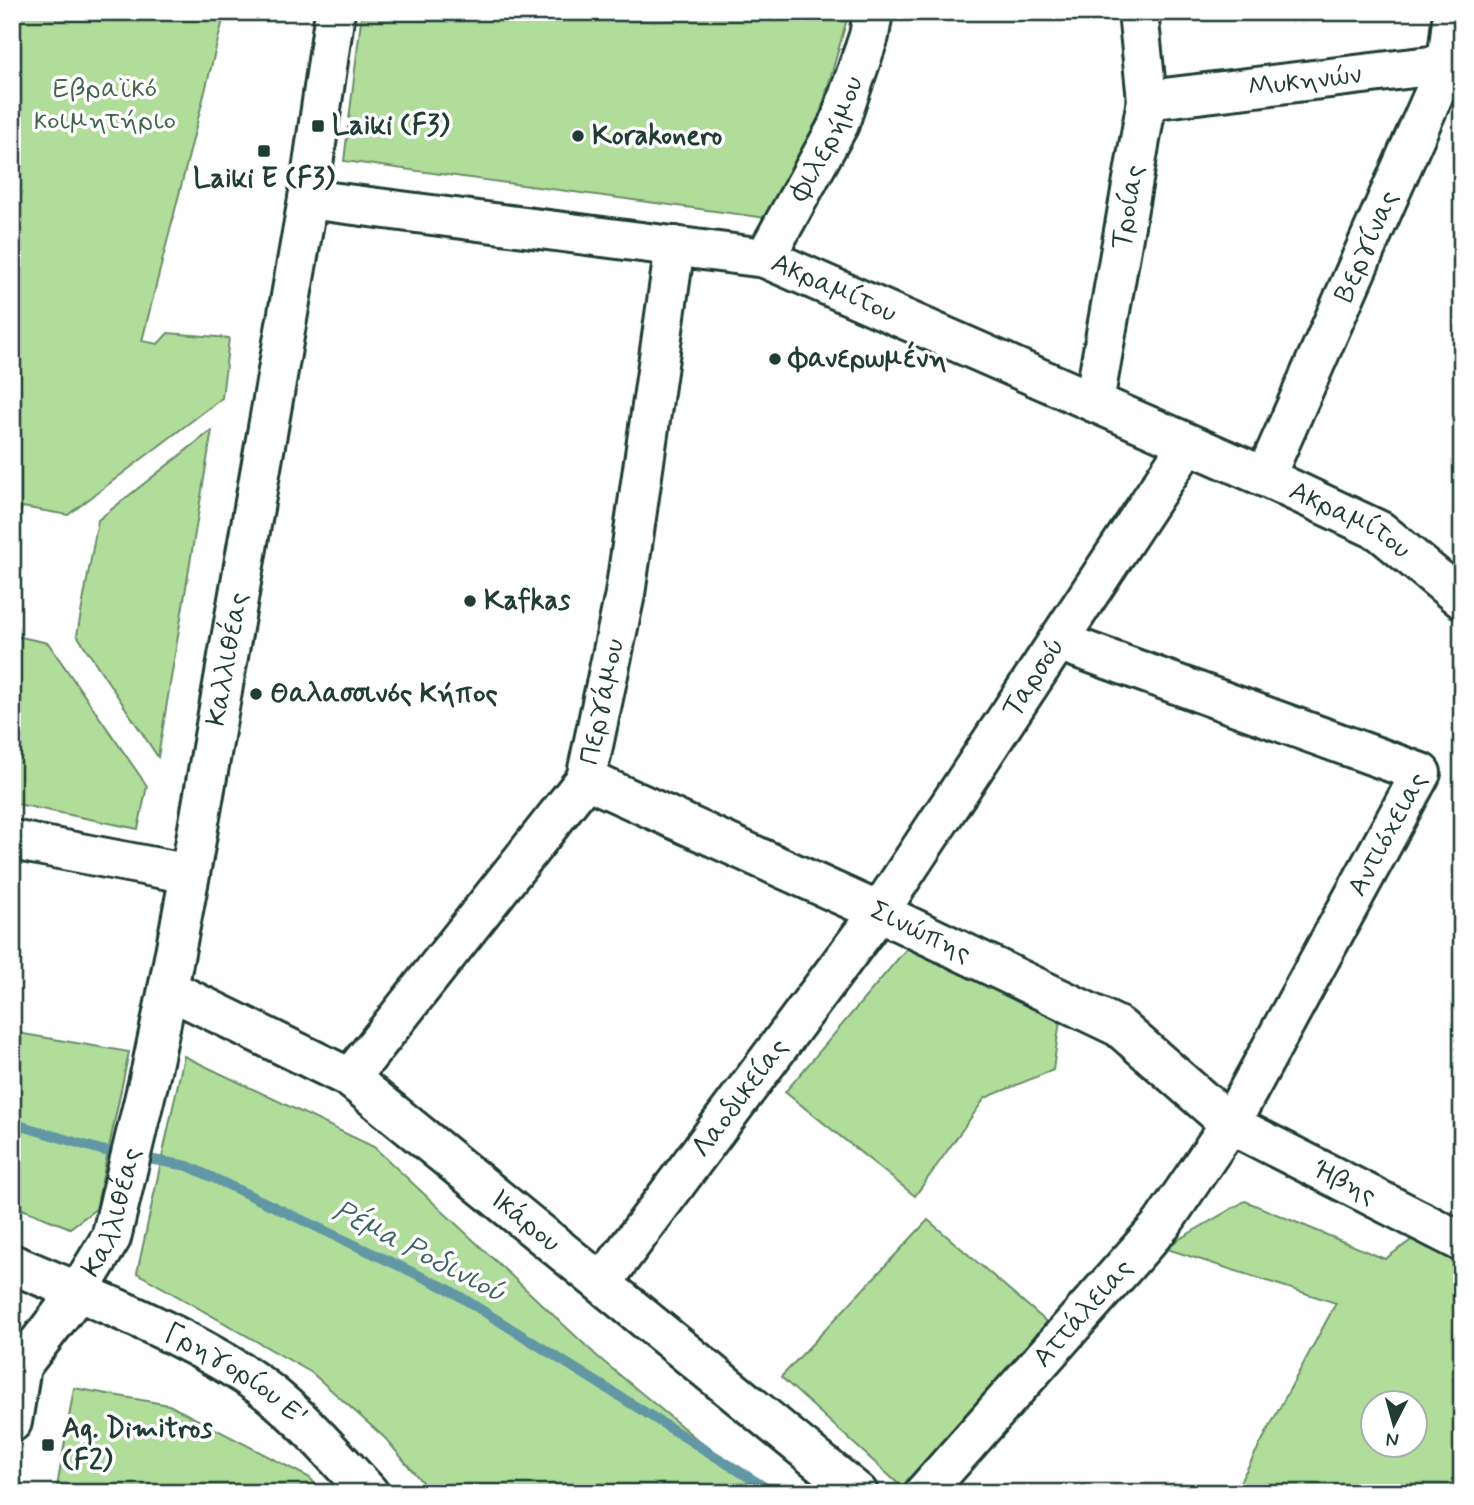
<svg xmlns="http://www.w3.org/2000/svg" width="1474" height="1505" viewBox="0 0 1474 1505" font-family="Mynerve,sans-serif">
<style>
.green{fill:#b1dd9b;stroke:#688d68;stroke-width:2;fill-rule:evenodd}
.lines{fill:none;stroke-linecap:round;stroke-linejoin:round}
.stream{stroke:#6298a5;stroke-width:10}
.minor-casing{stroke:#1f3d34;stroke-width:44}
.major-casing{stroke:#1f3d34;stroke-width:44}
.minor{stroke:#fff;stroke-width:38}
.major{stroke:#fff;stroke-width:38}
.poi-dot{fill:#1f3d34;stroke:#fff;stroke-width:2.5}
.labels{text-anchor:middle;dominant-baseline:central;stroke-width:7;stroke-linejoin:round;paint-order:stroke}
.street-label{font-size:28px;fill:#1f3d34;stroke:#fff}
.park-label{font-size:28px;fill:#44654e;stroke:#fff}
.poi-label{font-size:28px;font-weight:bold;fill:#1f3d34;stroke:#fff;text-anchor:start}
.water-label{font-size:30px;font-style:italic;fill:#3b6363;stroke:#fff}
</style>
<rect width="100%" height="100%" fill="#fff"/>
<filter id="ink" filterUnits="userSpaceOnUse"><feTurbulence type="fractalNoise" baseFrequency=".0143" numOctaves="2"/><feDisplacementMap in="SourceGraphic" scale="14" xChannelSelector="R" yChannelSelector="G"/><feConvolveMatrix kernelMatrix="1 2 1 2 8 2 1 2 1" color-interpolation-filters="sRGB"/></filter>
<g filter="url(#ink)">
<path class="green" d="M12,12H225L142,341L158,344L168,333L229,338L222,398L68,515L22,507L12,548Z
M362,12H849L821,111L773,219L344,161Z
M212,430L158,757L77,635L98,520Z
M16,636L48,643L147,786L138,829L12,803V653Z
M914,940L1061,1013L1053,1070L985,1098L915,1196L785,1092Z
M12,1032L129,1052L96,1209L70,1228L12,1205Z
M184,1056L374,1147L598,1357L762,1493H431L386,1439L312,1373L137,1273Z
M1245,1201L1385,1259L1417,1236L1462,1265V1493H1234L1336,1303L1164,1248ZM1372,1404H1414V1446H1372Z
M928,1220L1048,1323L904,1489L781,1377Z
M74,1388L169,1405L310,1478L323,1493H56Z"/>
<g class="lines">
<path class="stream" d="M12,1123L101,1150L122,1154
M137,1157L188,1166L448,1289L774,1493"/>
<defs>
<g id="minor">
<path id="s1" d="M1147,100L1447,64L1462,65"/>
<path id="s2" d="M308,199L765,258L1265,477L1380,531L1462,599"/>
<path id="s3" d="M765,258L839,124L869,36L873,12"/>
<path id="s4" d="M1094,402L1147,100L1138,12"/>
<path id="s5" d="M1265,477L1447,64L1453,12"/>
<path id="s6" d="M586,779L879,912L1119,1027L1230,1124L1462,1242"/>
<path id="s7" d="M168,989L350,1078L858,1493"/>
<path id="s8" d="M350,1078L586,779L625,594L675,246"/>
<path id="s9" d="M602,1283L879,912L1188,444"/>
<path d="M12,1422L21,1366L78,1292"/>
<path id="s10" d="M924,1493L1162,1224L1230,1124L1421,773L1058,641"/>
</g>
<g id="major">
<path d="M12,840L190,874"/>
<path id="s11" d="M12,1264C90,1297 173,1329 245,1375C293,1406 330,1451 369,1493"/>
<path id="s12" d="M78,1292L111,1238L151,1071L168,989L190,874L308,199L335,12"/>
</g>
</defs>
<use href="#minor" class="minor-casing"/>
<use href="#major" class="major-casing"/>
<use href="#minor" class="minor"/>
<use href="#major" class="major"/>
</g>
</g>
<g class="poi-dot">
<rect x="311" y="119" width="14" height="14" rx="3.5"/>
<circle cx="578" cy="136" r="7"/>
<rect x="257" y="144" width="14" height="14" rx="3.5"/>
<circle cx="775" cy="359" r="7"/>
<circle cx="470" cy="601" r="7"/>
<circle cx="256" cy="694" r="7"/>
<rect x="41" y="1438" width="14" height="14" rx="3.5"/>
</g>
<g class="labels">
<g class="street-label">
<text stroke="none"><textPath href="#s1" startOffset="159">Μυκηνών</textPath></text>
<text stroke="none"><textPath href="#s3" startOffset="135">Φιλερήμου</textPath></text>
<text stroke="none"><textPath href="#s4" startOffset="198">Τροίας</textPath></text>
<text stroke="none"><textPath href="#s5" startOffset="252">Βεργίνας</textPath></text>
<text stroke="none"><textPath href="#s2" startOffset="536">Ακραμίτου</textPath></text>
<text stroke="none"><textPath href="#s2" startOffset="1102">Ακραμίτου</textPath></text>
<text stroke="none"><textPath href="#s12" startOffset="654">Καλλιθέας</textPath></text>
<text stroke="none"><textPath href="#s9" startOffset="744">Ταρσού</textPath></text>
<text stroke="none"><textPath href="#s8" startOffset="460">Περγάμου</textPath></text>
<text stroke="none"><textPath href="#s10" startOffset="810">Αντιόχειας</textPath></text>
<text stroke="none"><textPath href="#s6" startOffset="368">Σινώπης</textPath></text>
<text stroke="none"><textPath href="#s9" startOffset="231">Λαοδικείας</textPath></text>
<text stroke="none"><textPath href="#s6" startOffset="864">Ήβης</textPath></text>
<text stroke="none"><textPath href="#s12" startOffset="88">Καλλιθέας</textPath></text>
<text stroke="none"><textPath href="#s7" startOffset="429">Ικάρου</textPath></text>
<text stroke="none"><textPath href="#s10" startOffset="240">Αττάλειας</textPath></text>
<text stroke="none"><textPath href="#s11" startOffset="250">Γρηγορίου Ε'</textPath></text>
</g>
<g class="park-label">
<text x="105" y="89">Εβραϊκό<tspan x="105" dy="32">κοιμητήριο</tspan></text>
</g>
<g class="poi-label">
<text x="332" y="126">Laiki (F3)</text>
<text x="592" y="136">Korakonero</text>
<text x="264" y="179" text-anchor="middle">Laiki E (F3)</text>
<text x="789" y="359">Φανερωμένη</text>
<text x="484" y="601">Kafkas</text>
<text x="270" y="694">Θαλασσινός Κήπος</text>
<text x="62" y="1429">Ag. Dimitros<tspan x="62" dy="32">(F2)</tspan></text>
</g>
<g class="water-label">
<text transform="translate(419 1252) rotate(27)">Ρέμα Ροδινιού</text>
</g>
</g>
<rect width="1474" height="1505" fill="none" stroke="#fff" stroke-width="42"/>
<rect x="21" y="21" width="1432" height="1463" fill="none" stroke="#1f3d34" stroke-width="2.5" filter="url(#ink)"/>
<g transform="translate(1394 1424) rotate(186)"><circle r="33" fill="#ffffff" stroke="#a5b1ae" stroke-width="2"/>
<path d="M0-5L12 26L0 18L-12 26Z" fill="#1f3d34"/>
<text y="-10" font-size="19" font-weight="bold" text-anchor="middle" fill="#1f3d34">N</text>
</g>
</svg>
